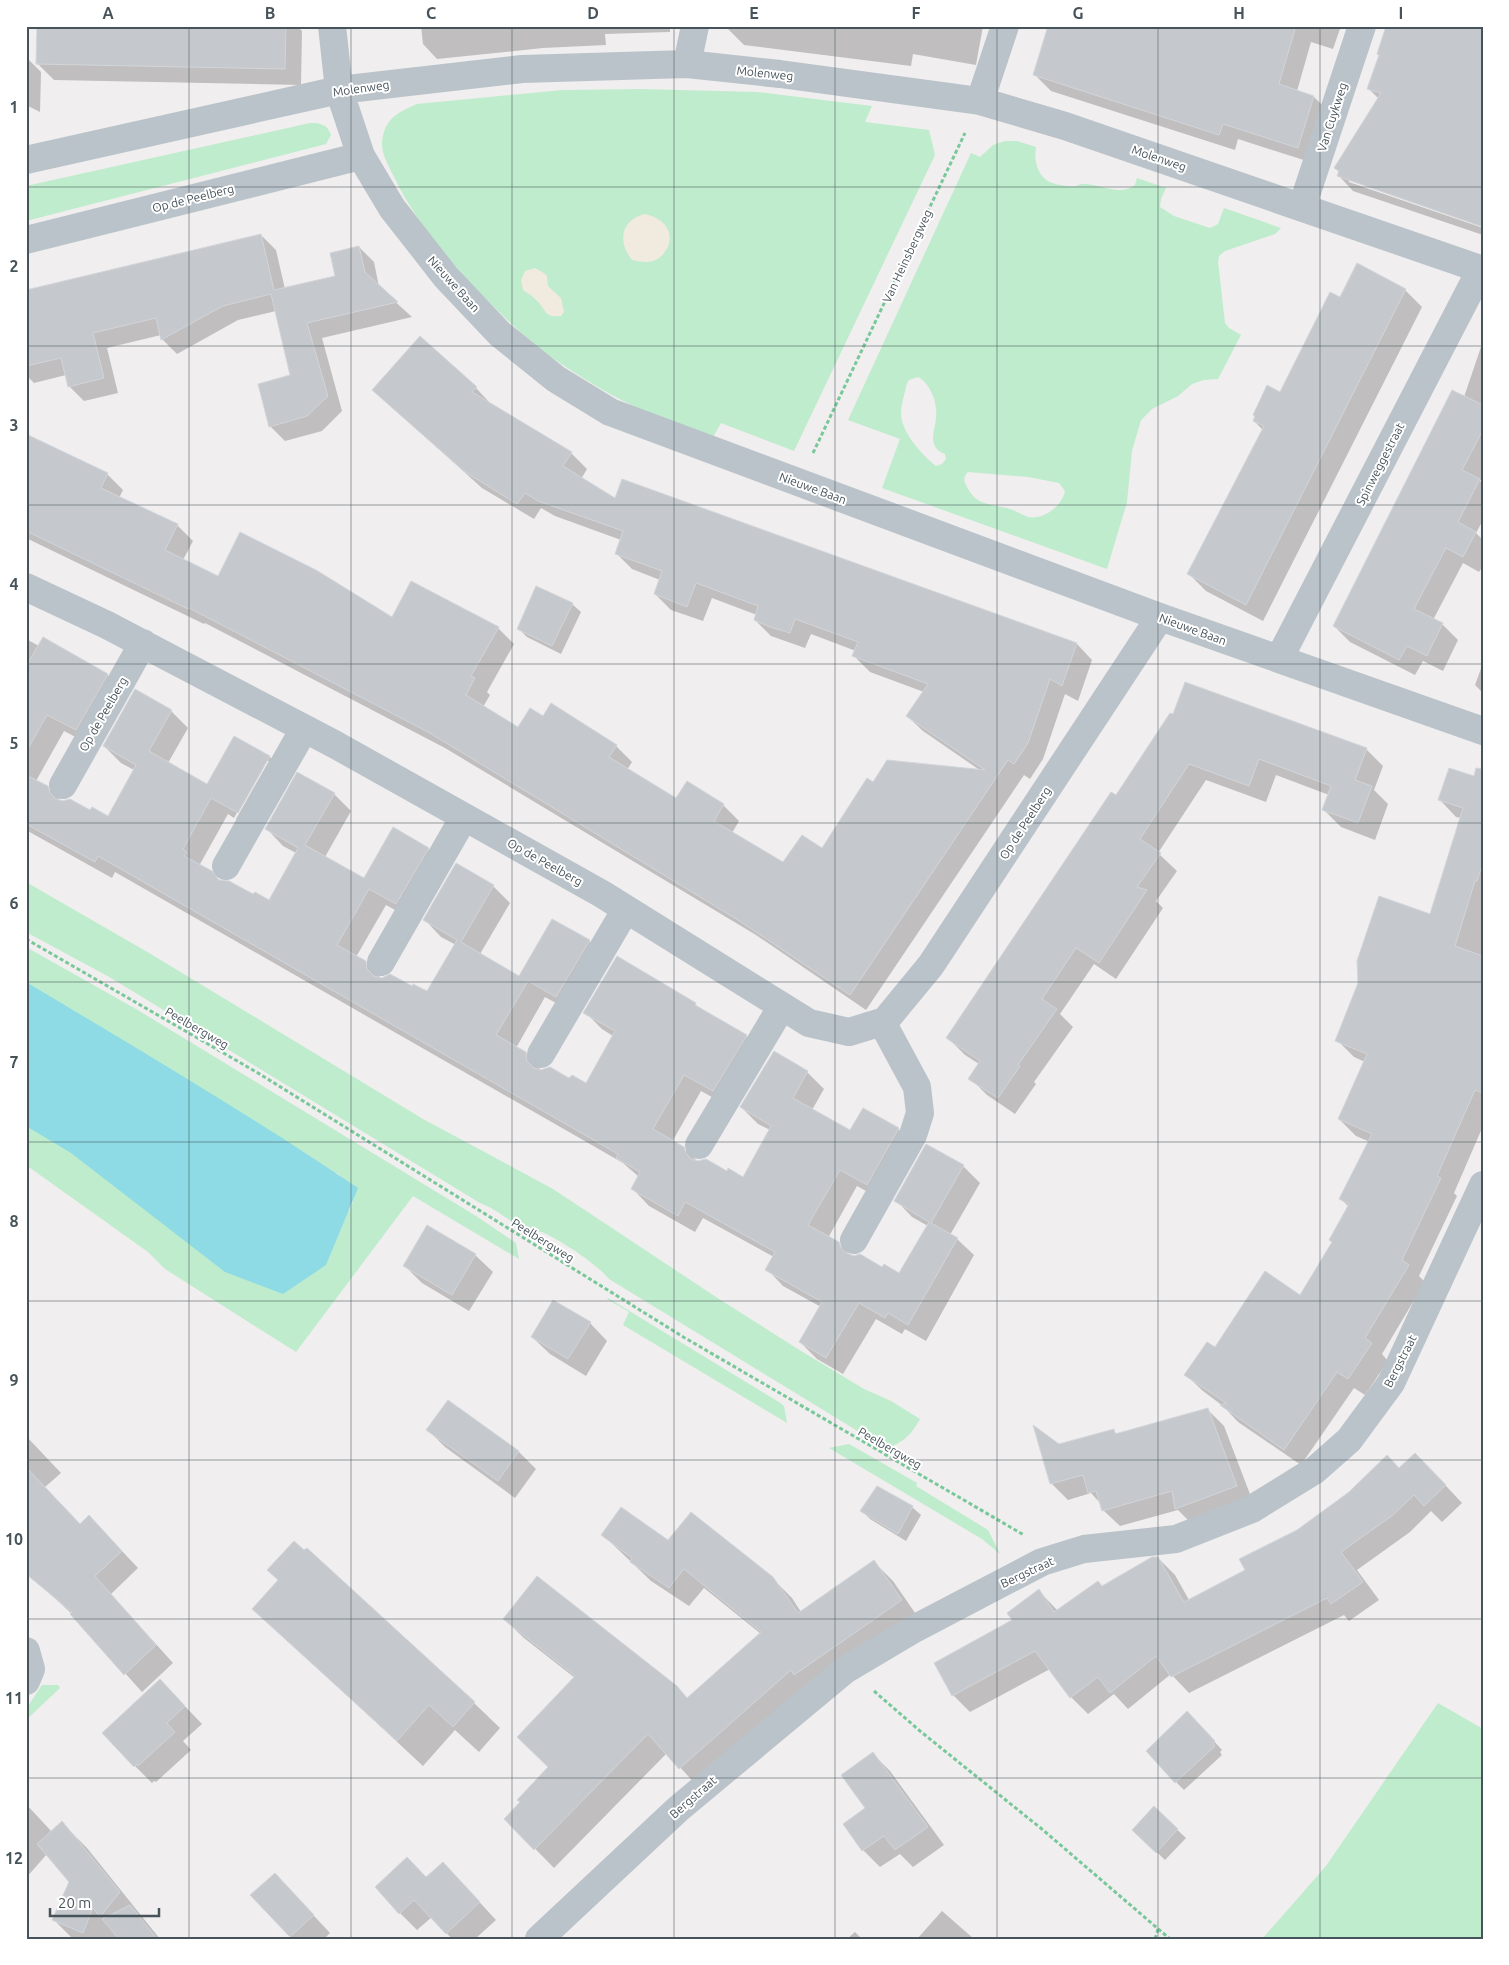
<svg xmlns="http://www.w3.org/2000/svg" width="1509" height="1965" viewBox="0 0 1509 1965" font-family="Ubuntu,sans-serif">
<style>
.green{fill:#beeccc;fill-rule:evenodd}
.sand{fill:#f1eadf}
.water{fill:#8edbe6}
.shadow{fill:#0003}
.building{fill:#c5c9cd;stroke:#d2d5d9}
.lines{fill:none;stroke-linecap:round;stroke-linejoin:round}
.path{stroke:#78c89a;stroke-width:3;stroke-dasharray:4 2.5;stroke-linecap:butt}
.minor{stroke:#bac3ca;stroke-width:28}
.tertiary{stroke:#bac3ca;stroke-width:28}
.grid{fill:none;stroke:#47535a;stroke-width:1;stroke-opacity:0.55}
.labels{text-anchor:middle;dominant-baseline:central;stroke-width:4;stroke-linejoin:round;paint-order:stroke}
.street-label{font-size:12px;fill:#47535a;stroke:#fff}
.neatline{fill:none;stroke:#47535a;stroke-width:2}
.grid-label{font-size:16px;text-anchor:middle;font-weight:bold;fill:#47535a}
</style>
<rect width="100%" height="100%" fill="#f0eeee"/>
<path class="green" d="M641,89L757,92L872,106L865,122L929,130L935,155L794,451L721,423L713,437C691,429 668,421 646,412C615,398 585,380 557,361C530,343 506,319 483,296C447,259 415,221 393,175C387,162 379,150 383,136C387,117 401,111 417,104L563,90Z
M310,123C321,123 327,124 331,135L326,144L26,221V186Z
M1005,141H1017L1036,147C1034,158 1036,171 1045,179C1050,184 1067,187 1075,186C1077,186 1080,184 1082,184C1099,183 1120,197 1135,185L1137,178L1166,188L1161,199L1160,207L1174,216L1210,228L1218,224L1224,208L1281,228L1275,234L1225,251L1219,256L1218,262L1225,323L1229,328L1241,335L1218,379L1204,380L1192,384L1178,396L1152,409L1141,420L1132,451L1127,502L1107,569L882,488L900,439L848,420L971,153L980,157L993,145ZM918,377C930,383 938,403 936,417C936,425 931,437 934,444C936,450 940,452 945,454L946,459L942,464L936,466C923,456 901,432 901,414C901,404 905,392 907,383L909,380ZM968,472L1028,477L1059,483L1065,491C1062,506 1044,520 1028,517C1022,515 1016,511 1010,509C990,503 976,507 966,485C963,480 964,476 968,472Z
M26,882L149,953L423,1119L553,1189L719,1299L801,1351L864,1389L891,1401L920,1419C911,1435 904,1442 887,1448L869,1438L609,1279C597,1264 560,1240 542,1232C538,1231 535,1232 531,1231C513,1225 499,1210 480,1203L111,978L26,932Z
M26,947L136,1009L476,1216L516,1243L519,1259L413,1196L296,1352L165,1269L148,1252L26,1165ZM337,1173C350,1184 360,1199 346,1214L335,1175Z
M608,1298L779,1402L784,1406L787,1423L623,1325L629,1312L607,1299Z
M849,1444L917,1483L916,1486L988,1530L1000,1554L982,1539L829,1448Z
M42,1685H58L60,1688L26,1720V1709Z
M1438,1703L1483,1729V1939H1262L1326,1866Z"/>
<path class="sand" d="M645,214C653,216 660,219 665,225C677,239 664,262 647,262C642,262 637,261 632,260C617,242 621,219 645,214Z
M535,268L544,273L547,276L548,286L561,298L564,312L561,316C543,318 547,310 536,300C533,296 527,293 523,290L521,280L525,271Z"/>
<path class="water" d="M26,982C138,1049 250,1115 358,1188L326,1265L283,1294L225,1272L71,1153L26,1126Z"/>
<path class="shadow" d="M38,26H297L302,31L301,85L54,80L38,64Z
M421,26H670V32L605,34L606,45L543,48L437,59L423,44Z
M729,26H983L976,65L913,54L911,66L744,45L728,29Z
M1177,26H1341L1333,49L1311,42L1297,91L1314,97L1330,113L1313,163L1238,139L1235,150L1051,91L1035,75Z
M1483,26L1349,179V182L1483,228V235L1353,191L1339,176L1340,173L1335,168L1379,99L1369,89L1380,56L1378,54Z
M26,57L41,72L40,112L26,105Z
M261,235L276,250L285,289L337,277L359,247L374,262L379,287L412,317L322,338L342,411L322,431L285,441L270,426L291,376L276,311L238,320L177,354L162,339L161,335L107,348L118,393L84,401L69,386L66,375L34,383L26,375V291Z
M1405,290L1422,307L1263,621L1206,591L1189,574L1263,430L1254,421L1281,393L1341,299Z
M1483,341V476L1480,481L1483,484V520L1476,533L1483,540V566L1479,572L1463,563L1433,620L1442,624L1458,640L1443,671L1423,661L1415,675L1350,642L1334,626L1464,397Z
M476,388L491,404L571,453L587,469L581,479L616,500L623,480L1077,644L1092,660L1078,701L1065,694L1043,759L1030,779L1024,775L866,1010L756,935L445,748L205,623L204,624L26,538V435L107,474L123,490L119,498L177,525L193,541L183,560L218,577L393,619L498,628L514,644L487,692L490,695L483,707L519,729L543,718L616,746L632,762L627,770L677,800L687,783L723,805L739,821L732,833L784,864L822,850L873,783L981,771L923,731L907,716L924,692L870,672L854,656L856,651L811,634L805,648L771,636L755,620L757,615L712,598L703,621L671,610L655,594L660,580L632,569L616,553L621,540L555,516L541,508L534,519L482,488L373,390Z
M572,604L581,612L561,654L527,637L518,628Z
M26,639L39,646L107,675L124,692L93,746L64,731L36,781L47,787L61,801L108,818L134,770L121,763L104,746L171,711L188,728L168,763L207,786L235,737L270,757L286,774L255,829L236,819L269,761H266L234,818L228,814L199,866L220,881L269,902L296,853L283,846L267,829L334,794L351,811L325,857L365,879L428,849L445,865L413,920L386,905L356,957L365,962L382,979L427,993L456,945L441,937L425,920L493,886L510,903L480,954L520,977L589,941L606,958L574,1013L545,997L516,1048L525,1053L542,1071L586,1084L613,1036L602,1029L585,1012L617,958L746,1036L763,1053L730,1107L701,1091L672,1142L683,1148L697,1161L743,1178L770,1130L758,1124L741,1107L774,1052L807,1072L824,1089L812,1110L851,1132L898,1129L915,1146L884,1201L857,1186L828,1238L838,1243L851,1256L900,1274L928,1226L912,1217L896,1200L963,1166L980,1183L950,1235L957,1239L974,1255L926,1341L905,1329L902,1334L876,1319L843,1374L817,1359L800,1342L821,1307L783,1286L767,1269L774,1257L703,1218L695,1232L649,1206L633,1189L639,1177L623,1163L115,872L112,878L26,830Z
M1483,663V693L1475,685Z
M1170,714L1366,749L1383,766L1374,790L1388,804L1375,840L1341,827L1324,810L1329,795L1276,775L1266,802L1206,780L1158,853L1177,871L1156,901L1163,908L1116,979L1094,964L1060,1014L1073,1027L1034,1082L1036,1084L1015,1114L987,1095L970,1078L979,1064L965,1055L948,1038L1116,797Z
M1483,780V1126L1454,1193L1457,1196L1419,1276L1425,1282L1382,1354L1388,1361L1365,1395L1354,1388L1301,1465L1238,1422L1223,1406L1203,1391L1186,1375L1215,1349L1301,1297L1333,1242L1349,1207L1341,1199L1370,1142L1356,1136L1339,1119L1365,1062L1354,1057L1337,1040L1431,915L1462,818L1456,817L1440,800Z
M475,1255L493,1272L469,1311L422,1283L404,1265Z
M590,1323L607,1341L586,1376L550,1354L532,1337Z
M448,1402L519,1452L536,1469L515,1498L445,1447L428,1430Z
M1208,1410L1224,1426L1253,1502L1193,1525L1178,1510L1120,1526L1103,1510L1101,1504L1091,1493L1068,1500L1051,1483L1059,1446L1113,1430L1118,1435Z
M26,1436L61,1473L45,1487L80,1525L106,1534L138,1568L111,1594L173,1663L142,1692L72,1614L36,1581L26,1566Z
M1399,1469L1432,1471L1462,1503L1442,1522L1431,1511L1410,1532L1357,1570L1379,1600L1349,1621L1344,1615L1189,1693L1171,1674L1128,1709L1114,1694L1088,1714L1071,1697L1050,1669L970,1712L953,1695L1039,1591L1058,1611L1158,1558L1175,1575L1189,1600L1247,1571L1297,1531Z
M912,1507L921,1515L906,1541L870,1519L862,1511Z
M603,1535L668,1542L772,1578L792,1598L801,1612L874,1562L893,1581L920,1620L699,1788L667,1753L554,1868L506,1819L521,1803L550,1767L575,1678L524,1638L504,1619L688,1699L761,1634L704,1588L689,1606L651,1581Z
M253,1608L474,1703L500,1728L479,1752L455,1730L423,1766Z
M177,1698L202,1724L183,1741L191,1750L156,1782L154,1781L152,1783L135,1766Z
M1196,1721L1222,1750L1220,1752L1222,1755L1184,1790L1176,1782Z
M873,1754L890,1771L944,1845L913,1867L900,1854L880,1867L863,1850L845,1825L867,1809Z
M26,1804L52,1832L62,1823L87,1848L160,1939H121L118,1935L116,1939H73L54,1920L71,1882L47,1854L26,1878Z
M1154,1808L1186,1838L1165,1860L1134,1830Z
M275,1874L330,1933L324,1939H293L251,1895Z
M426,1878L460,1881L496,1920L475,1939H452L432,1917L417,1930L400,1913Z
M942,1911L974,1939H917Z
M855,1932L862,1939H847Z"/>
<path class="building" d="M37,26H286L285,69L36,64Z
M1048,26H1296L1279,84L1314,96L1298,148L1223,124L1219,135L1033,75Z
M1386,26H1483V227L1337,176L1339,171L1334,168L1381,93L1367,89L1379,55L1377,54Z
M261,234L274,290L335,276L330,253L359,246L365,272L398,302L307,323L328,396L307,416L269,427L258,384L290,375L271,294L223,306L161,340L156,318L93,333L104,378L68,387L61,358L26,366V290Z
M1357,263L1406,289L1246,605L1187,574L1264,426L1253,421L1255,416L1253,415L1267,385L1280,392L1330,292L1340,297Z
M420,336L477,387L472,392L572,452L563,466L615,498L622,479L1077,643L1062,686L1050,679L1028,743L1014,764L1008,760L850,995L738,920L428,732L189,608L188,609L26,531V434L108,473L101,488L178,524L165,550L218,576L240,532L316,570L392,617L411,581L499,627L471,676L475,678L466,695L518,727L530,708L543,716L551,703L617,745L609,757L676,798L687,781L724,804L714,821L783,862L802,835L822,848L867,778L873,782L887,760L985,770L906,716L928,684L852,656L858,642L795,619L790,633L770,627L754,620L758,606L696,583L687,607L654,594L662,571L615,554L623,531L538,501L525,493L517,504L465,472L372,390Z
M1452,390L1483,405V430L1462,470L1480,479L1458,522L1476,532L1463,557L1446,548L1414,609L1443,623L1427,656L1407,646L1399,660L1333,626Z
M536,586L573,603L552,646L517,629Z
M43,637L108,674L76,730L47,715L26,752V666Z
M1185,682L1367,748L1355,780L1372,786L1358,823L1322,810L1331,786L1259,759L1249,786L1189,764L1140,839L1161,853L1137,887L1147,890L1099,963L1076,948L1042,999L1057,1009L1018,1065L1020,1066L998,1098L968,1079L980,1061L946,1038L1111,792L1116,795L1170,713L1173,714Z
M135,689L172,710L149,751L207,784L234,736L270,756L238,813L211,798L183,849L187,852L184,856L212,871L219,880L229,881L253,894L255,892L269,900L298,848L265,829L297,772L335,793L305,845L364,878L393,827L429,848L396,904L369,889L337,945L366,961L367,969L374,976L382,978L390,974L412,986L413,984L427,991L457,940L423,920L456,863L494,885L461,942L519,976L552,919L590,940L556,997L528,981L496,1035L526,1052L527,1061L534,1068L541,1070L550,1067L569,1078L572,1075L586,1083L615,1031L583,1013L617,956L696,1003L695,1005L747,1035L713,1091L684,1075L653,1129L684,1147L686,1153L691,1159L698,1161L706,1159L727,1171L728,1168L743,1177L771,1126L740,1107L774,1051L808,1071L793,1098L850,1130L863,1108L899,1128L867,1185L840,1170L808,1225L839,1242L841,1248L846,1253L854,1256L860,1254L882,1267L884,1264L899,1273L929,1222L894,1201L926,1144L964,1165L931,1223L958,1238L908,1325L888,1313L885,1318L859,1303L826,1358L799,1342L822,1302L765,1270L775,1252L685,1202L678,1216L631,1189L640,1172L616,1158L618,1154L98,856L95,862L26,824V775L48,786L50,793L56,799L63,801L70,799L90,810L92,807L108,816L136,765L103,746Z
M1449,768L1474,776L1476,768L1483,769V862L1477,881H1475L1455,946L1483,956V1093L1475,1090L1437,1176L1441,1178L1402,1260L1409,1265L1365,1338L1372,1343L1348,1379L1337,1372L1284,1450L1220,1405L1226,1403L1184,1375L1207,1342L1215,1347L1265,1271L1300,1295L1332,1242L1329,1240L1349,1204L1339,1199L1372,1134L1338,1119L1367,1054L1335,1041L1358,983L1357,961L1379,896L1430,914L1463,808L1438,800Z
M427,1225L476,1254L452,1295L403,1266Z
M553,1300L591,1322L568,1359L531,1337Z
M448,1400L519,1451L498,1481L426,1430Z
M1208,1408L1237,1486L1175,1509L1172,1491L1102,1511L1096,1491L1088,1493L1083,1475L1050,1484L1033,1425L1059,1444L1114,1429L1115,1434Z
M1415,1453L1446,1485L1424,1506L1414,1495L1393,1515L1341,1552L1363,1582L1331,1604L1327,1598L1171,1677L1156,1656L1110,1693L1098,1677L1070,1698L1035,1651L952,1696L934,1663L1012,1620L1007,1613L1039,1589L1054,1612L1098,1581L1102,1586L1152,1557H1158L1184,1602L1245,1570L1239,1559L1297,1530L1349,1492L1387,1455L1399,1468Z
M26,1467L80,1524L89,1515L122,1551L95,1576L156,1645L124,1675L70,1614L72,1612L26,1574Z
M877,1486L913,1506L898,1534L860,1511Z
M621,1507L668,1540L691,1512L773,1577L798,1613L874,1560L902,1600L794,1675L791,1670L679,1769L648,1734L534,1850L504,1819L520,1802L517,1800L548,1767L517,1737L575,1676L503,1619L537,1576L677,1686L687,1698L761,1632L684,1569L669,1588L630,1562L632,1558L601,1535Z
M294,1541L304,1550L307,1548L475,1702L453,1727L429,1705L397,1741L252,1609L278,1580L267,1570Z
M160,1679L185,1706L167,1723L175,1732L138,1766L137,1764L134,1767L102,1733Z
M1187,1711L1215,1741L1213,1743L1215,1746L1175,1783L1146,1751Z
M873,1752L928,1827L895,1850L884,1836L862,1851L843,1824L865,1808L841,1775Z
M1154,1806L1178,1829L1156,1853L1132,1830Z
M62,1821L120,1892L100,1917L93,1908L83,1933L52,1920L69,1882L37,1844Z
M407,1857L426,1877L443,1862L480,1902L446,1934L414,1900L399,1914L375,1887Z
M275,1873L314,1915L290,1937L250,1895Z
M130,1905L157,1939H119L102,1919Z"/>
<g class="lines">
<path class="path" d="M813,453L965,133
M26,939L258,1073L685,1338L1024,1535
M874,1691L920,1731L1043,1830L1170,1939
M1155,1939L1158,1929"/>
<path class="minor" d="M332,26L339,90L361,156L392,208L446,277L500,334L556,379L610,412L1160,617L1483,731
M687,64L695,26
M980,101L1005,26
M26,160L339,90L522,69L687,64L780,74L980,101L1065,126L1483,270
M1302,207L1362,26
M26,240L361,156
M26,587L107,625L334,744L602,894L809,1023L849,1032L885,1021L931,965L1160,617
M1279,659L1481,269
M63,785L143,643
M226,866L304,729
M381,962L464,817
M541,1054L626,909
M699,1145L782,1006
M854,1240L913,1135L920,1113L917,1087L882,1022
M26,1651L31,1669L26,1681"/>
<path class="tertiary" d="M539,1939L678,1809L845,1670L914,1629L1042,1562L1084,1549L1176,1539L1252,1509L1315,1470L1349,1440L1391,1383L1483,1185"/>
</g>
<path class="grid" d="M189,26V1939M351,26V1939M512,26V1939M674,26V1939M835,26V1939M997,26V1939M1158,26V1939M1320,26V1939M26,187H1483M26,346H1483M26,505H1483M26,664H1483M26,823H1483M26,982H1483M26,1142H1483M26,1301H1483M26,1460H1483M26,1619H1483M26,1778H1483"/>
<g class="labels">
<g class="street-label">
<text transform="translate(765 73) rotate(6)">Molenweg</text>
<text transform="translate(361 88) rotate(-8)">Molenweg</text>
<text transform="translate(1332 117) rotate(-72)">Van Cuykweg</text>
<text transform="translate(1159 158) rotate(19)">Molenweg</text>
<text transform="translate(193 198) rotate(-14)">Op de Peelberg</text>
<text transform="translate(907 256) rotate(-65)">Van Heinsbergweg</text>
<text transform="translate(454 284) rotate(48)">Nieuwe Baan</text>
<text transform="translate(1380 464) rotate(-63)">Spinweggestraat</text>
<text transform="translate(813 488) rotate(20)">Nieuwe Baan</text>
<text transform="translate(1193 629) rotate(20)">Nieuwe Baan</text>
<text transform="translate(103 714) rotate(-60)">Op de Peelberg</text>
<text transform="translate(1025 823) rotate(-57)">Op de Peelberg</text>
<text transform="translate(545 862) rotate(29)">Op de Peelberg</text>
<text transform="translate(197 1028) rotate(30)">Peelbergweg</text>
<text transform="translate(543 1240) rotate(32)">Peelbergweg</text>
<text transform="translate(1400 1361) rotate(-63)">Bergstraat</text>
<text transform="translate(890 1448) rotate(30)">Peelbergweg</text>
<text transform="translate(1027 1572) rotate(-25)">Bergstraat</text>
<text transform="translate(693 1797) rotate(-41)">Bergstraat</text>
</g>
</g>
<rect width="1509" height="1965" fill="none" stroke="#ffffff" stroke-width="55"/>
<path d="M50 1908v8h109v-8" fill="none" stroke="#47535a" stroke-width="2.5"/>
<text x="58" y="1908" font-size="15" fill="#47535a" stroke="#ffffff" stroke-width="4" paint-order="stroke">20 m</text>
<rect x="28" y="28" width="1454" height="1910" class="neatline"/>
<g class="grid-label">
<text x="108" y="19">A</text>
<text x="270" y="19">B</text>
<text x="431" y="19">C</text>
<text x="593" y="19">D</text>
<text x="754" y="19">E</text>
<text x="916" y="19">F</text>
<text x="1078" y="19">G</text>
<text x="1239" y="19">H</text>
<text x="1401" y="19">I</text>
<text x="14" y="113">1</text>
<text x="14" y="272">2</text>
<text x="14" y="431">3</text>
<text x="14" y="590">4</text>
<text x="14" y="749">5</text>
<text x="14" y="909">6</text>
<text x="14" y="1068">7</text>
<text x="14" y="1227">8</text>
<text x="14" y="1386">9</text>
<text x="14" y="1545">10</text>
<text x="14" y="1704">11</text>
<text x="14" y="1864">12</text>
</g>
</svg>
